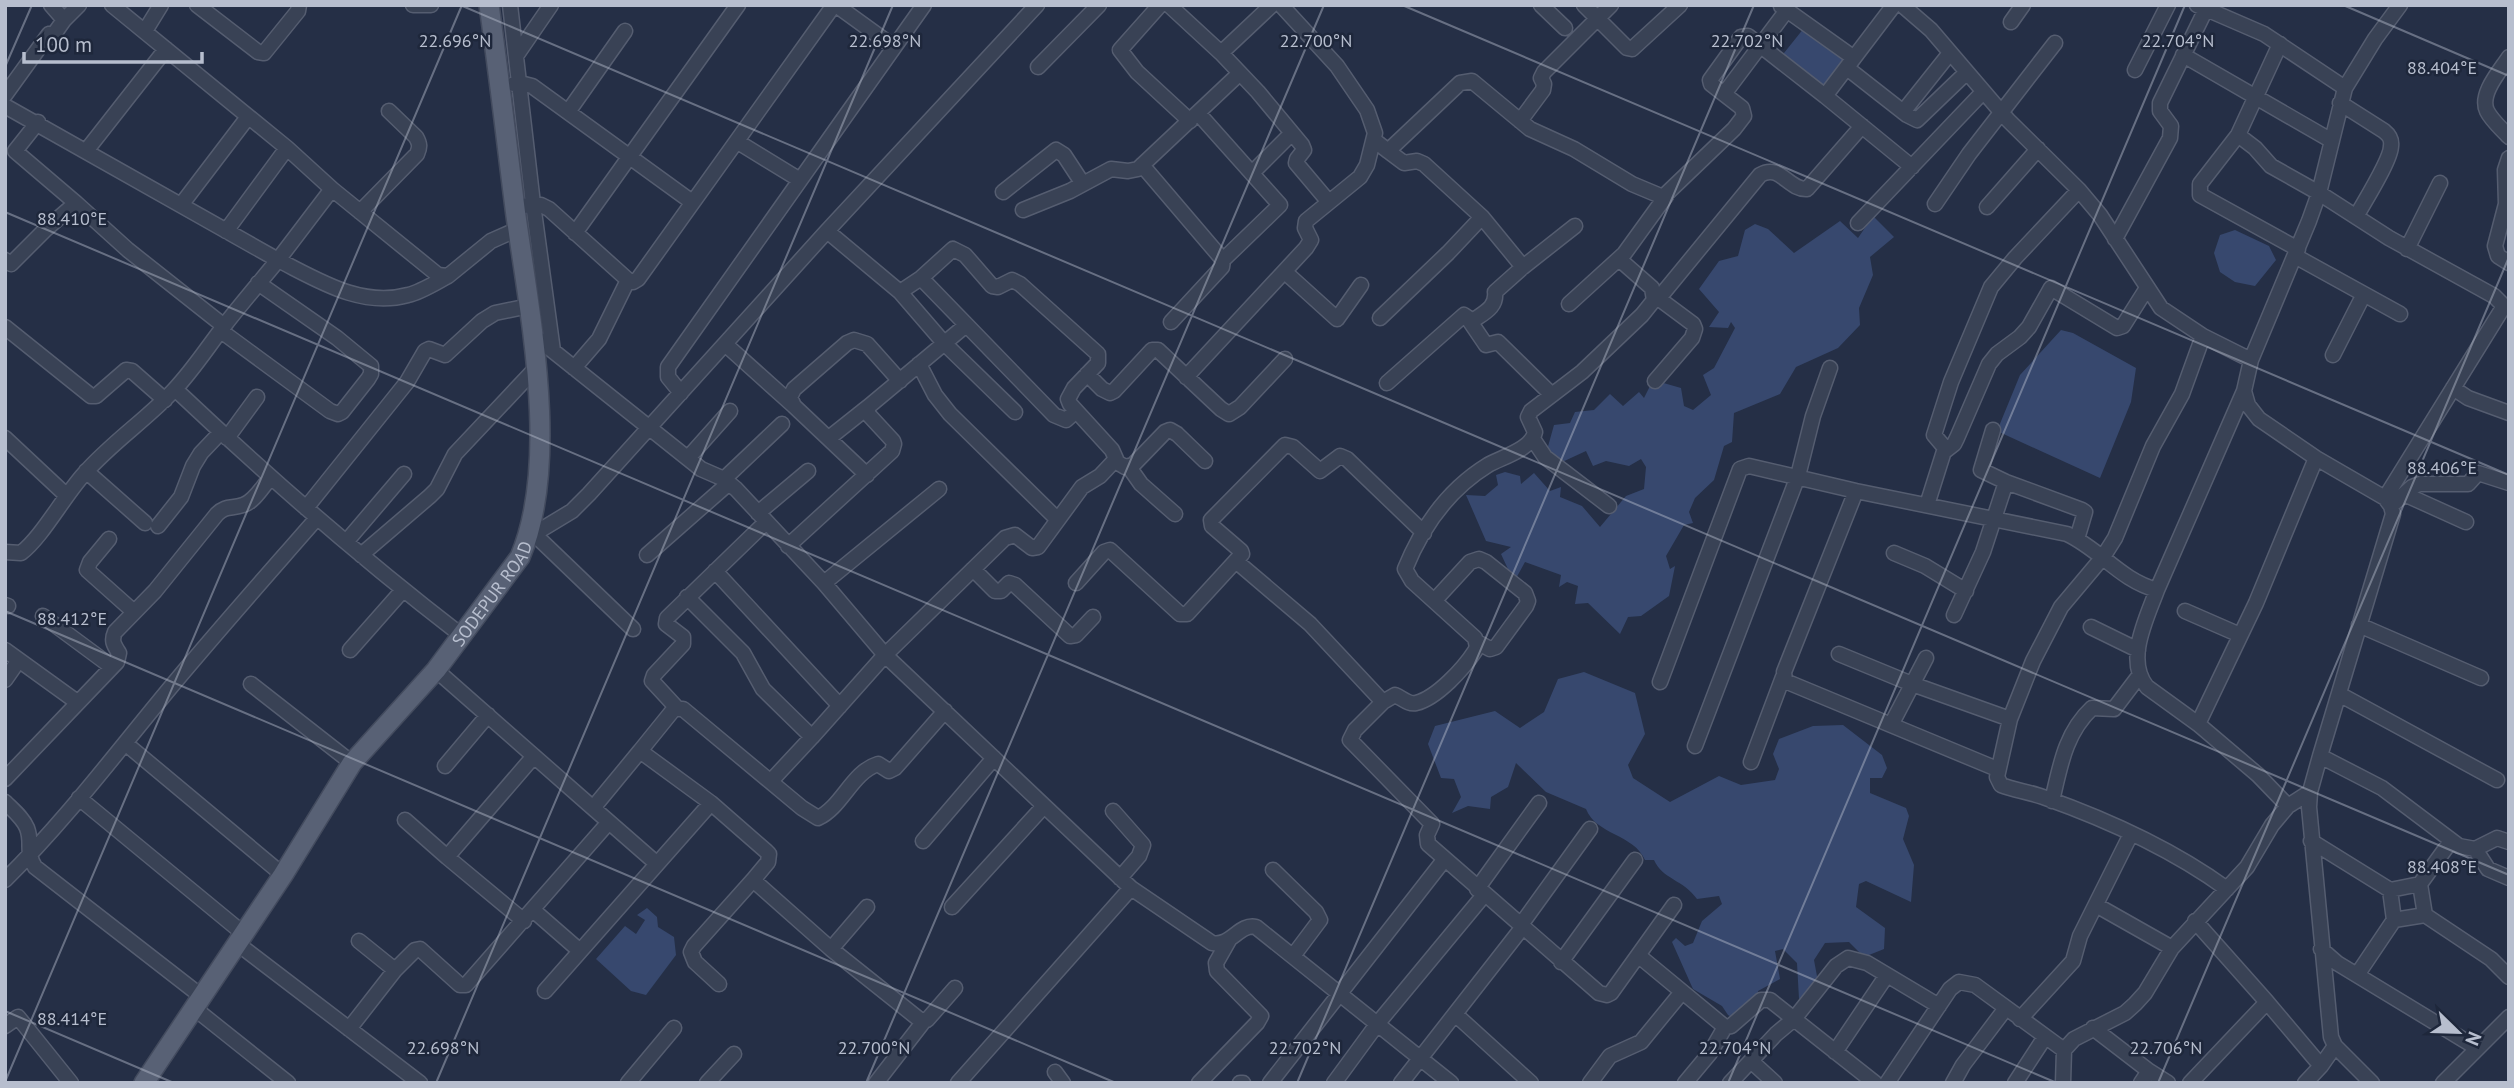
<svg xmlns="http://www.w3.org/2000/svg" width="2514" height="1088" viewBox="0 0 2514 1088" font-family="'PT Sans',sans-serif">
<style>
.water{fill:#37486e}
.lines{fill:none;stroke-linecap:round;stroke-linejoin:round}
.minor-casing{stroke:#555d70;stroke-width:17}
.major-casing{stroke:#434b5e;stroke-width:22}
.minor{stroke:#394255;stroke-width:14}
.major{stroke:#586175;stroke-width:19}
.ticks{fill:none;stroke:#b7bece;stroke-width:2;stroke-opacity:0.45}
.labels{text-anchor:middle;dominant-baseline:central;stroke-width:5;stroke-linejoin:round;paint-order:stroke}
.street-label{font-size:18px;fill:#b7bece;stroke:#1e273b}
.ticks-label{font-size:18px;text-anchor:middle;fill:#b7bece;stroke:#1e273b;stroke-width:5;stroke-linejoin:round;paint-order:stroke}
</style>
<rect width="100%" height="100%" fill="#252f46"/>
<path class="water" d="M1804,28L1843,55L1844,66L1828,85L1814,86L1780,58Z
M1873,216L1894,237L1870,257L1873,275L1859,308L1860,325L1838,348L1796,367L1780,394L1734,413L1732,442L1724,446L1714,480L1695,498L1689,512L1693,523L1684,525L1666,556L1670,569L1675,566L1669,596L1641,616L1628,617L1620,634L1588,603L1575,604L1578,586L1567,582L1559,587L1561,575L1525,562L1514,582L1501,554L1511,547L1486,541L1466,495L1485,496L1498,485L1496,475L1505,472L1520,476L1521,484L1534,473L1550,491L1561,487L1560,497L1582,506L1600,527L1626,496L1644,489L1646,467L1641,459L1629,466L1606,461L1593,466L1586,451L1560,463L1547,450L1554,425L1570,423L1575,412L1594,410L1610,394L1623,406L1639,392L1644,398L1653,380L1681,388L1684,406L1693,410L1711,395L1703,375L1714,368L1735,328L1731,322L1728,328L1709,327L1719,312L1699,289L1719,261L1738,256L1745,230L1755,224L1768,229L1794,253L1840,221L1858,238Z
M2235,230L2269,246L2276,260L2255,286L2235,282L2220,272L2214,253L2220,235Z
M2061,330L2073,333L2136,368L2131,402L2100,478L1997,431L2020,375Z
M1584,672L1635,693L1645,734L1628,765L1633,778L1670,802L1719,776L1741,785L1775,780L1779,769L1773,754L1779,739L1813,726L1843,725L1882,755L1887,768L1882,778H1870V793L1906,808L1909,816L1903,839L1914,865L1911,902L1866,881L1859,884L1856,907L1885,928L1884,949L1864,957L1849,942L1825,943L1814,960L1819,987L1799,999L1797,963L1783,949L1775,951L1780,979L1758,991L1757,1004L1743,1007L1735,1019L1728,1015L1722,1006L1693,989L1672,942L1676,938L1685,946L1693,943L1702,921L1722,904L1719,896L1697,899C1684,880 1662,879 1654,860H1645C1634,834 1596,835 1586,809L1546,792L1516,763L1508,787L1491,797L1490,809L1468,806L1452,813L1461,797L1454,779L1441,778L1428,744L1435,726L1495,711L1520,728L1544,712L1558,679Z
M647,908L657,917L658,927L674,937L676,955L646,995L631,991L596,959L625,926L636,934L645,920L637,915Z"/>
<g class="lines">
<defs>
<path id="minor" d="M51,5L64,20L79,5
M112,5L287,148L332,189
M197,5L258,52L264,53L298,11L299,5
M413,5H431
M510,5L533,204L553,351
M836,5L894,47
M1160,5L1120,50L1137,72L1190,121
M1169,5L1221,53L1272,5
M1541,5L1565,28
M1584,5L1627,48L1632,49L1680,5
M1902,5L1931,30L2008,120L2079,190L2100,215L2161,308L2203,336L2251,360
M2197,5L2264,34L2345,88
M1781,6L1854,58
M2011,22L2023,5
M145,31L161,5
M2280,44L2238,135L2255,148L2271,166L2319,193L2389,238L2494,296L2504,306L2385,498
M1221,53L1258,92L1302,145L1304,150L1297,159L1296,163L1328,201
M2183,55L2332,141
M516,56L551,5
M2509,57C2500,71 2479,94 2487,111C2492,121 2502,129 2509,137
M1038,67L1099,5
M1847,68L1907,115L1917,120L1966,73
M2135,70L2168,5
M514,84L520,83L532,86L692,202
M1724,94L1787,10
M5,95L49,34L52,37L64,20
M1825,96L1912,167
M2340,103L2384,131C2389,135 2392,139 2391,146C2391,160 2364,202 2356,217
M5,106L278,260L332,189L438,275L448,276L491,241L518,229
M568,112L625,31
M1903,112L1950,53
M1198,113L1280,205L1223,260
M1520,121L1543,90L1544,84L1541,78L1544,72L1611,5
M2238,135L2200,184V195L2298,249
M1374,140L1388,151L1460,83L1472,81L1530,129L1574,149L1632,184L1663,197L1734,129L1744,116L1742,108L1711,84L1710,80L1741,37L1748,36L1752,39L1825,96L1894,5
M738,142L800,180
M86,151L166,49
M1388,151L1404,163L1417,161L1424,164L1482,217L1523,267L1575,226
M2509,158L2505,170L2506,204L2495,246L2498,256L2509,263
M1142,165L1223,260L1222,267L1171,322
M1253,172L1292,133
M1003,192L1056,150L1064,155L1083,184
M76,203L128,250L224,326
M1935,204L1969,154L2055,43
M181,205L248,117
M515,206L541,205L549,209L628,280L633,282L638,279L834,5
M1987,207L2038,149
M1023,210L1070,191L1111,169L1128,171L1138,169L1240,73
M360,212L417,154C420,147 420,144 416,137L389,111
M1858,223L1983,92
M226,231L287,148
M575,233L738,5
M2115,239L2170,138L2171,126L2160,111V103L2206,9
M2407,249L2440,183
M2295,256L2400,314
M5,260L11,264L46,229L76,203L15,151L38,122
M1285,272L1337,319L1361,285
M921,278L1054,415L1066,420L1076,411
M900,292L944,343L1015,412
M1654,295L1693,324L1695,329L1692,338L1655,381
M1659,298L1760,175C1780,163 1788,190 1807,189L1862,126
M1569,304L1624,254L1666,196
M1380,318L1448,253L1482,217
M1471,322C1483,313 1497,308 1495,292L1523,267
M5,327L91,396H96L126,370L132,371L165,400
M221,331L330,411L338,414L342,412L368,379L371,374V366L337,338L258,283
M533,335L701,469L724,479L736,489L824,583L885,655L1131,888L1212,943C1231,947 1239,923 1256,927L1451,1083
M2203,336L2182,394L2153,446L2115,538L2103,557L2061,607L2033,661L2010,719L1997,777L2001,785C2014,790 2029,792 2043,797C2108,820 2172,849 2227,889
M725,344L794,406
M2333,355L2364,294
M919,364L935,395L950,414L1057,519
M574,368L599,339L628,280
M1087,374L1102,389L1110,393L1114,391L1152,350H1158L1221,409L1229,414L1240,407L1285,359
M1186,377L1306,248L1311,240L1305,228L1306,221L1360,177L1367,165L1375,133L1367,110L1337,66L1281,5
M1387,383L1464,315L1467,317L1486,345L1498,342L1552,395
M2453,388L2468,398L2509,413
M175,389C266,475 361,558 461,635
M681,393L668,377V367L924,5
M1993,430L1981,470L2006,482L2082,510L2085,512L2077,539
M5,438L66,495
M227,438L257,397
M829,438L868,407
M1533,439L1545,457L1609,506
M1945,451L1954,444L1957,438L1989,364L1997,354L2020,337L2029,327L2051,288L2117,328L2123,326L2147,288
M688,458L730,411
M1115,461L1125,467L1133,465L1165,432L1170,430L1177,434L1205,461
M1129,467L1141,484L1175,514
M86,471L145,523
M867,475L794,406L790,397L794,389L847,343L854,340L867,344L900,381
M724,479L782,424
M1856,491L1784,672L1785,681L1997,769
M2404,494L2466,522
M1927,505L1945,448L1934,435L1951,382L1991,287L2015,258L2079,190
M2391,506L2412,487L2420,484H2468L2478,473L2509,483
M306,508L407,382L425,351L429,349L445,355L482,321L495,313L529,306
M758,513L808,471
M158,526L181,497L193,466L201,453L221,432
M533,533L633,629
M529,537L572,511L589,494L827,231L1037,5
M109,539L90,562L87,570L133,611
M346,542L404,474
M788,546L892,451L894,444L893,441L868,414V407L965,326
M5,552L21,553C42,537 64,496 84,474C112,442 146,420 174,390C193,370 207,348 224,326C241,304 260,282 278,260C318,280 361,308 408,295C421,292 435,283 448,276
M1894,553L1925,566L1966,591
M361,555L430,496L437,489L455,454L536,368
M647,555L729,483
M1237,562L1310,624L1383,702L1355,730L1350,740L1432,824L1427,835L1428,844L1599,993L1607,995L1611,993L1674,905
M973,569L995,591H1001L1009,583L1015,585L1070,636L1076,635L1093,617
M715,571L840,706
M824,583L939,489
M1076,583L1104,552L1110,550L1180,614H1187L1242,554L1241,551L1212,526L1211,520L1285,445L1293,447L1320,471L1340,456L1347,459L1424,533
M2157,590C2146,620 2125,660 2147,687L2198,724L2258,775L2288,806
M687,597L743,653L763,689L812,737L885,655L1005,538L1015,535L1032,548L1038,547L1082,487L1100,476L1116,459L1112,450L1070,404L1068,399L1074,388L1098,363V354L1020,284L1012,280L998,287L992,286L965,255L953,249L921,278L900,292L827,231
M1435,600L1470,562L1479,559L1486,562L1525,593L1528,601L1526,606L1496,647L1490,649L1477,642
M5,605L8,606
M2185,611L2240,635
M1954,615L1983,552L2006,482
M43,616L112,667
M2359,625L2481,678
M2091,627L2138,650
M5,650L77,702
M350,650L403,590
M1839,654L1912,684L2010,719
M436,670L593,808L640,751L711,803L766,851L769,854L768,862L753,880L831,949L920,1020H927L955,988
M5,680L19,660
M1660,682L1740,469L1749,466L1856,491L2067,534C2101,550 2120,580 2157,590L2244,391
M251,684L352,763
M2339,694L2497,780
M1383,702L1395,695C1402,698 1409,705 1416,703C1437,698 1464,668 1475,651L1477,647L1475,638L1412,581L1405,569C1422,527 1449,489 1488,465C1502,457 1532,449 1535,432L1528,417L1531,411L1582,372L1642,315L1654,300L1652,288L1619,259
M676,707L652,681L654,675L683,644V637L666,624L667,618L766,522
M2198,724L2256,603L2316,458
M1891,725L1926,658
M125,743L283,875
M1695,746L1798,476L1813,416L1830,368
M640,751L674,709H683L802,808L818,818C842,807 852,772 878,764L889,771L895,768L945,711
M2320,756L2382,788L2459,846L2475,849L2497,838L2509,842
M1751,762L1783,677
M445,766L488,715
M5,779L117,662L119,653C114,645 111,641 115,632L155,591L217,514C226,505 232,509 243,505C254,502 263,486 271,477
M771,781L812,737
M79,798L244,934
M2052,801C2060,767 2065,733 2092,708L2114,709L2139,676
M5,802C13,810 23,818 27,828C33,844 25,851 35,867L201,996
M593,808L656,863
M1113,811L1143,845L1139,856L1120,878
M405,820L447,857L534,756
M923,841L994,758
M2311,841L2390,890
M2475,849L2488,869L2509,878
M447,857L524,921
M1273,870L1316,912L1320,920L1293,956
M5,880C67,819 119,749 175,682C221,627 269,573 317,518
M1477,889L1539,803
M2096,905L2172,948
M952,907L1044,806
M533,910L580,951
M2425,915L2491,959L2509,977
M2394,920L2425,915L2420,884
M1520,926L1590,829
M359,941L395,970L415,950L420,949L460,985H466L609,822
M238,944L420,1083
M831,949L867,907
M2321,949L2337,963L2477,1048
M1639,956L1725,1027L1731,1026L1761,1000H1770L1794,1019L1836,966L1848,958L1867,963L1939,1006
M1561,962L1635,860
M2357,975L2394,920L2390,890L2420,884L2451,841
M719,984L695,962L691,952L694,946L753,880
M545,991L711,803
M2267,1002L2321,1066
M194,1008L288,1083
M1455,1014L1531,1083
M2020,1019L2073,961L2080,936L2131,834
M5,1026L18,1017L71,1083
M2093,1028L2149,1071L2141,1083
M349,1029L395,970
M1835,1052L1887,975
M1751,1061L1775,1083
M2149,1071L2168,1083
M1055,1072L1063,1083
M628,1083L674,1028
M707,1083L734,1054
M876,1083L924,1021
M958,1083L1131,888
M1199,1083L1257,1023L1261,1016L1217,971L1216,963L1229,940
M1240,1083H1243
M1270,1083L1444,860
M1334,1083L1378,1023L1484,895
M1401,1083L1522,928
M1590,1083L1610,1056L1641,1042L1682,992
M1685,1083L1710,1053L1725,1027
M1730,1083L1776,1034L1794,1019L1875,1083
M1887,1083L1950,989L1959,982L1975,985L2064,1050
M1953,1083L1963,1065L2006,1008
M2015,1083L2045,1037
M2063,1083L2064,1050L2074,1039L2125,1013L2135,1004L2145,993L2172,948L2247,867L2272,825L2288,806L2310,792
M2190,1083L2267,1002L2195,921
M2305,1083L2321,1066L2335,1046
M2372,1083L2335,1046L2331,1037L2309,807L2310,792L2320,756L2393,514L2391,506L2385,498L2316,458L2259,419L2248,405L2244,391L2251,360L2309,221L2319,193L2345,88L2375,39L2400,5
M2443,1083L2509,1017"/>
<g id="major">
<path id="s1" d="M144,1083L283,875L352,763L436,670L520,557C560,462 530,316 516,216C507,146 499,75 489,5"/>
</g>
</defs>
<use href="#minor" class="minor-casing"/>
<use href="#major" class="major-casing"/>
<use href="#minor" class="minor"/>
<use href="#major" class="major"/>
</g>
<path class="ticks" d="M460,5L2509,875M1402,5L2509,475M2343,5L2509,76M5,67L32,5M5,212L2057,1083M5,611L1116,1083M5,1011L174,1083M5,1082L462,5M436,1083L893,5M866,1083L1324,5M1297,1083L1754,5M1728,1083L2185,5M2158,1083L2509,257"/>
<g class="labels">
<g class="street-label">
<text stroke="none"><textPath href="#s1" startOffset="602">SODEPUR ROAD</textPath></text>
</g>
</g>
<g class="ticks-label">
<text x="455" y="47">22.696°N</text>
<text x="885" y="47">22.698°N</text>
<text x="1316" y="47">22.700°N</text>
<text x="1747" y="47">22.702°N</text>
<text x="2178" y="47">22.704°N</text>
<text x="2442" y="74">88.404°E</text>
<text x="72" y="225">88.410°E</text>
<text x="2442" y="474">88.406°E</text>
<text x="72" y="625">88.412°E</text>
<text x="2442" y="873">88.408°E</text>
<text x="72" y="1025">88.414°E</text>
<text x="443" y="1054">22.698°N</text>
<text x="874" y="1054">22.700°N</text>
<text x="1305" y="1054">22.702°N</text>
<text x="1735" y="1054">22.704°N</text>
<text x="2166" y="1054">22.706°N</text>
</g>
<rect width="2514" height="1088" fill="none" stroke="#b7bece" stroke-width="14"/>
<g transform="translate(2458 1032) rotate(113)" stroke="#1e273b" stroke-width="5" paint-order="stroke">
<path d="M0-5L12 26L0 18L-12 26Z" fill="#b7bece"/>
<text y="-10" font-size="19" font-weight="bold" text-anchor="middle" fill="#b7bece">N</text>
</g>
<path d="M24 52v10h178v-10" fill="none" stroke="#b7bece" stroke-width="3.5"/>
<text x="35" y="52" font-size="21" fill="#b7bece" stroke="#1e273b" stroke-width="5" paint-order="stroke">100 m</text>
</svg>
